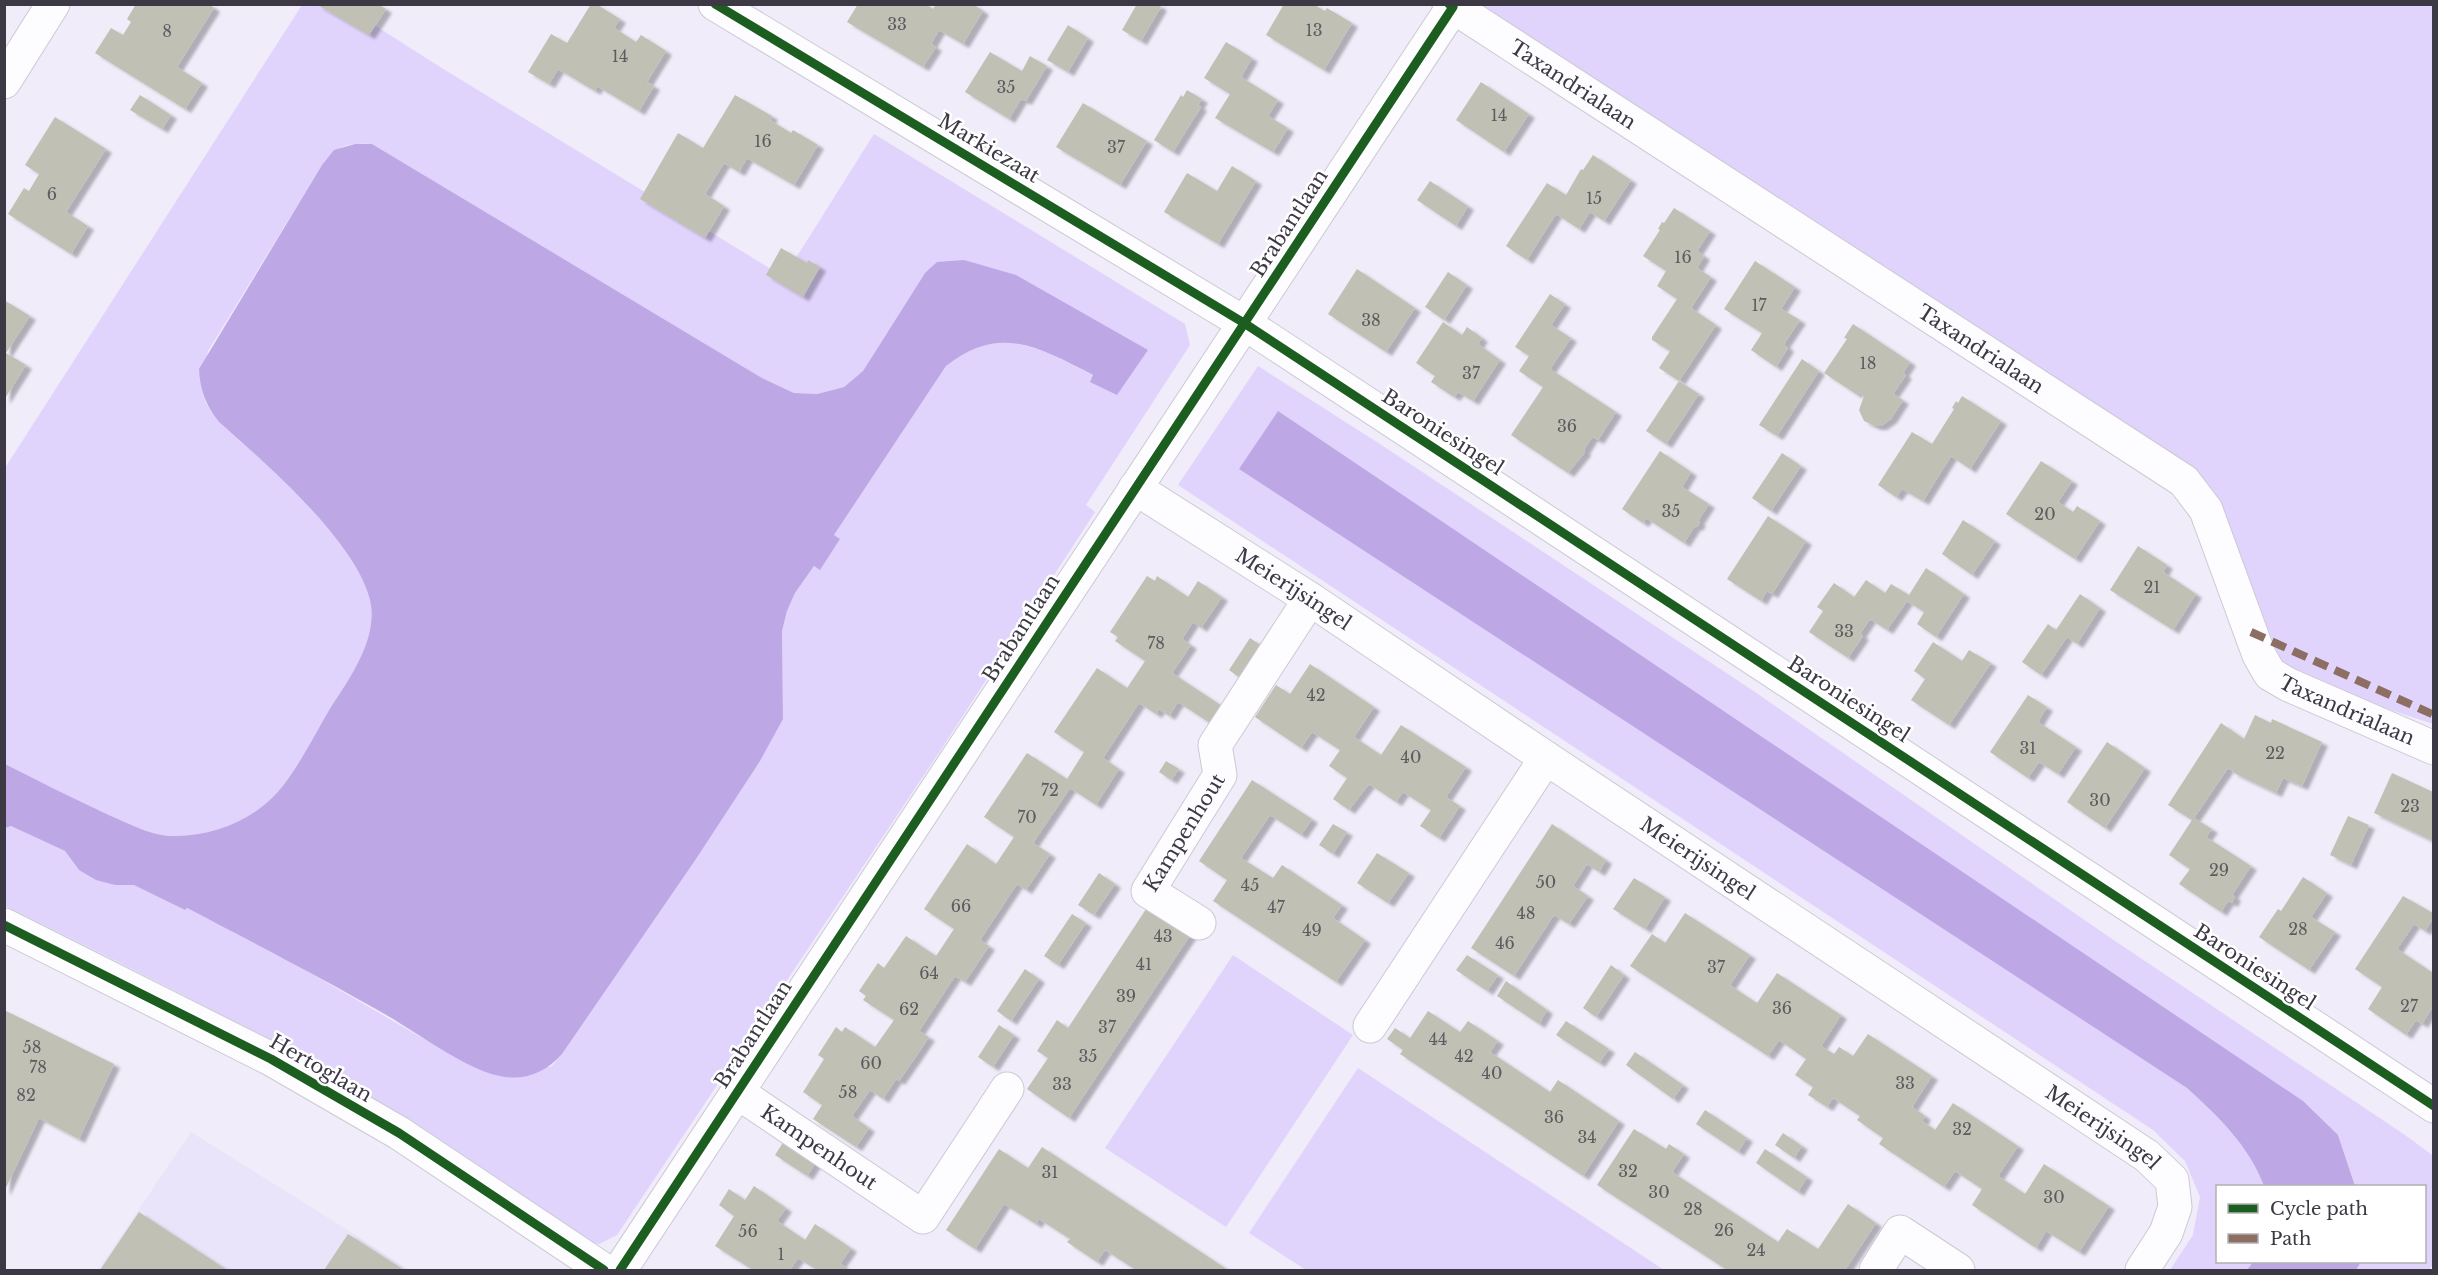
<svg xmlns="http://www.w3.org/2000/svg" width="2438" height="1275" viewBox="0 0 2438 1275" font-family="'Libre Baskerville',serif">
<style>
.built{fill:#eae4fa}
.green{fill:#e0d3fc}
.water{fill:#bda8e5}
.building{fill:#c0c0b4;filter:url(#shadow)}
.lines{fill:none;stroke-linecap:round;stroke-linejoin:round}
.minor-casing{stroke:#ccc9d4;stroke-width:35}
.minor{stroke:#fdfcfe;stroke-width:33}
.quiet{stroke:#8d6e63;stroke-width:8;stroke-dasharray:15 8;stroke-linecap:butt}
.cycleway-casing{stroke:#fff;stroke-width:13}
.cycleway{stroke:#1b5e20;stroke-width:9}
.labels{text-anchor:middle;dominant-baseline:central;stroke-width:5;stroke-linejoin:round;paint-order:stroke}
.number-label{font-size:16px;fill:#5d5b60}
.street-label{font-size:20px;fill:#3c3944;stroke:#fff}
</style>
<defs>
<filter id="shadow"><feDropShadow dx="6" dy="4" stdDeviation="1.5" flood-color="#0004"/></filter>
</defs>
<rect width="100%" height="100%" fill="#f0ecf9"/>
<path class="built" d="M191,1132L349,1231L409,1270H98Z"/>
<path class="green" d="M302,5H343L440,67L784,277L874,134L1185,324L1190,345L1086,505L1095,512L940,751L617,1235L599,1244L590,1242C526,1202 466,1156 401,1116C273,1038 139,972 5,906L4,828L11,826L65,851L79,870L115,885L134,884L185,910L187,908L288,960L455,1057L551,1067L562,1054L694,862L783,719L782,631L787,611L795,593L814,566L820,569L840,539L834,535L946,366C1001,323 1040,348 1094,376L1090,382L1148,350L925,273L863,371L844,387L817,394L794,393L762,378L372,144C347,143 338,145 322,165L208,351C201,384 196,394 219,422C265,463 355,540 370,600C379,640 348,680 328,712C314,736 293,777 274,796C248,822 212,836 175,836C154,837 130,824 111,816C75,799 40,782 5,764V468Z
M1471,5H2433V724L2343,694L2282,663L2220,510Z
M1258,366L1386,448L1752,690L2112,939L2405,1135L2432,1155L2433,1264L2429,1270H2356L2361,1262H2424V1186H2355L2338,1135L2187,1088C2219,1117 2249,1146 2264,1186H2218V1262H2253L2247,1270H2170L2193,1235L2200,1197L2185,1161L2153,1130L1178,485Z
M1233,955L1353,1035L1226,1227L1105,1148Z
M1358,1068L1664,1270H1306L1249,1233Z"/>
<path class="water" d="M355,144H372L762,378L794,393L817,394L844,387L863,371L925,273L937,262L964,260L1016,275L1148,350L1117,395L1090,382L1093,375C1039,348 1001,323 946,366L834,535L840,539L820,570L814,566L795,593L787,611L782,631L783,719L760,761L694,862L562,1054C547,1071 528,1080 505,1077C471,1073 419,1034 388,1016C320,977 256,944 187,908L185,910L134,885H115L96,880L79,870L65,851L11,826L5,828V764C40,782 75,799 111,816C130,824 154,837 175,836C212,836 248,822 274,796C293,777 314,736 328,712C348,680 379,640 370,600C355,540 265,463 219,422C206,406 200,390 199,369L322,165L334,150Z
M1278,411L2303,1101L2338,1135L2355,1186H2264C2249,1146 2219,1117 2187,1088L1239,469Z
M2253,1262H2361L2356,1270H2247Z"/>
<path class="building" d="M136,4H209L214,8L177,67L202,83L185,109L95,53L111,28L123,35L131,22L127,19Z
M316,4H378L386,9L369,35Z
M591,4H596L620,19L614,28L636,42L641,35L666,51L647,82L654,86L639,111L597,86L595,91L558,69L549,84L528,72L551,34L567,43Z
M858,4H926L933,9L936,4H973L983,11L963,44L939,30L931,44L936,47L923,67L847,22Z
M1137,4H1158L1161,7L1141,41L1122,30Z
M1284,4H1313L1325,11L1327,8L1352,23L1324,70L1266,35Z
M1068,25L1088,38L1068,72L1047,60Z
M1226,42L1252,58L1241,77L1278,100L1268,116L1288,128L1273,152L1215,118L1230,94L1204,78Z
M990,52L1022,71L1030,56L1047,66L1026,101L1021,99L1009,119L965,92Z
M1481,82L1529,114L1504,152L1456,120Z
M1187,90L1202,99L1198,105L1201,107L1173,152L1154,140L1181,95L1183,97Z
M140,95L171,115L162,129L130,110Z
M735,95L772,116L770,120L791,133L793,130L818,145L794,185L747,158L739,172L724,163L705,194L724,206L705,238L640,199L678,133L703,148Z
M1083,103L1147,141L1120,185L1056,147Z
M55,117L106,149L66,212L88,226L71,254L8,214L24,188L29,191L39,174L25,165Z
M1593,155L1631,180L1604,221L1590,212L1579,229L1556,214L1527,260L1506,246L1547,183L1566,195L1581,169L1583,170Z
M1232,166L1256,181L1218,244L1164,212L1187,173L1217,191Z
M1430,181L1468,206L1456,226L1417,200Z
M1674,208L1710,231L1697,251L1704,256L1697,268L1711,277L1691,308L1716,325L1679,381L1659,368L1670,351L1652,340V337L1677,299L1657,286L1666,271L1643,256L1660,230L1658,229L1662,222L1664,223Z
M781,248L807,263L808,260L820,267L803,297L766,275Z
M1755,261L1795,287L1781,309L1800,320L1784,344L1788,348L1776,367L1751,350L1762,333L1724,309Z
M1357,269L1415,308L1386,352L1328,314Z
M1448,272L1467,285L1444,320L1425,307Z
M1550,294L1565,304L1551,325L1571,338L1550,369L1616,412L1598,440L1592,437L1584,450L1585,452L1568,473L1511,435L1543,387L1519,371L1529,356L1515,347Z
M4,300L30,316L6,353L26,365L4,400Z
M1443,322L1462,335L1467,327L1482,338L1478,344L1500,360L1473,401L1458,392L1454,397L1431,382L1435,376L1416,363Z
M1853,324L1910,362L1903,373L1906,375L1893,394L1903,400L1891,419L1881,426H1875L1864,421L1859,410L1864,396L1858,392L1856,394L1824,373L1847,339L1844,338Z
M1802,359L1819,371L1777,436L1759,425Z
M1679,381L1699,394L1666,444L1646,431Z
M1962,396L2001,421L1970,469L1951,456L1923,501L1902,489L1896,497L1878,485L1912,432L1932,444L1954,409L1952,408L1956,401L1958,403Z
M1660,451L1691,472L1682,487L1709,504L1698,521L1700,522L1697,527L1695,526L1684,543L1646,518L1643,523L1622,509Z
M1782,453L1801,466L1771,511L1752,498Z
M2041,461L2072,481L2058,502L2073,512L2077,506L2100,521L2075,559L2006,514Z
M1768,516L1806,541L1772,594L1767,591L1761,601L1727,579Z
M1963,520L1995,541L1972,575L1942,554Z
M2138,546L2167,565L2163,572L2196,594L2173,630L2110,590Z
M1926,568L1964,594L1936,637L1917,624L1924,612L1907,601L1887,630L1870,619L1860,634L1863,636L1848,658L1809,632L1823,611L1817,607L1834,583L1854,597L1866,580L1885,593L1891,584L1909,595Z
M1147,576L1155,581L1157,576L1188,597L1198,581L1222,597L1201,628L1193,622L1182,639L1191,645L1172,673L1225,708L1213,725L1178,702L1169,716L1159,709L1156,714L1139,703L1103,758L1119,769L1096,805L1070,788L1033,843L1050,854L1026,890L1017,884L980,940L989,946L965,982L955,976L919,1031L929,1037L917,1055L899,1081L896,1079L883,1099L870,1090L852,1116L869,1128L856,1147L813,1119L822,1105L803,1092L824,1059L818,1055L836,1027L842,1032L845,1027L875,1047L894,1020L863,1000L866,996L859,991L878,963L884,968L906,936L936,956L954,929L924,909L967,844L996,864L1014,837L984,817L1027,753L1067,779L1084,752L1054,732L1097,668L1127,688L1145,661L1115,641L1118,637L1110,632Z
M2080,594L2100,608L2077,644L2067,637L2041,675L2022,662L2048,624L2056,630Z
M1250,638L1265,648L1243,680L1229,670Z
M1933,642L1962,661L1969,650L1991,663L1949,725L1911,700L1925,679L1914,671Z
M1310,664L1374,707L1354,737L1381,755L1401,725L1466,767L1446,797L1460,806L1439,838L1420,826L1431,810L1403,792L1396,802L1369,784L1349,810L1333,799L1347,778L1329,766L1340,750L1312,732L1301,748L1255,717L1276,685L1290,694Z
M2028,695L2047,707L2038,722L2076,747L2058,774L2039,762L2028,778L1990,752Z
M2255,715L2271,723L2272,719L2322,742L2302,786L2283,778L2276,793L2232,772L2233,771L2228,768L2194,818L2212,829L2206,837L2251,866L2232,895L2235,897L2232,903L2228,901L2221,912L2179,884L2190,869L2169,855L2192,820L2168,805L2221,723L2244,739Z
M2107,742L2145,768L2105,828L2067,802Z
M1166,761L1179,769L1171,780L1159,772Z
M2392,773L2433,792V841L2374,813Z
M1252,780L1312,819L1301,835L1270,815L1241,858L1273,878L1282,865L1342,905L1333,918L1365,940L1336,982L1213,901L1227,880L1199,861Z
M2348,816L2369,825L2351,865L2330,855Z
M1333,824L1347,832L1333,854L1319,845Z
M1552,824L1606,860L1599,872L1587,864L1573,886L1588,896L1569,924L1554,915L1514,976L1471,948Z
M1377,853L1409,873L1388,903L1357,883Z
M1099,873L1115,884L1094,915L1078,905Z
M2303,877L2327,893L2311,917L2335,932L2309,970L2259,937L2278,909L2281,911Z
M1634,878L1665,897L1645,929L1613,909Z
M2403,896L2433,913V918L2425,931L2414,924L2397,949L2433,973L2432,996L2433,1006L2422,1024L2416,1020L2406,1035L2368,1009L2382,987L2355,969Z
M1148,906L1191,934L1069,1118L1027,1089L1048,1058L1037,1051L1057,1020L1068,1028Z
M1685,913L1750,955L1730,985L1743,994L1757,1003L1777,973L1841,1015L1821,1046L1834,1054L1839,1047L1853,1056L1868,1034L1932,1076L1912,1107L1925,1116L1922,1121L1935,1130L1953,1103L2018,1146L1998,1176L2025,1194L2044,1164L2109,1206L2079,1252L2046,1231L2036,1248L1972,1205L1982,1189L1955,1171L1944,1187L1879,1144L1883,1138L1857,1120L1860,1116L1833,1098L1827,1107L1808,1095L1813,1087L1795,1075L1806,1059L1779,1040L1768,1056L1630,966L1652,934L1665,943Z
M1072,914L1086,923L1058,965L1044,956Z
M1467,955L1498,975L1487,991L1456,970Z
M1611,965L1624,975L1596,1017L1583,1008Z
M1025,969L1039,979L1011,1021L997,1011Z
M1506,981L1547,1010L1539,1024L1497,996Z
M4,1010L114,1064L79,1139L39,1118L4,1192Z
M1428,1011L1460,1032L1468,1021L1498,1041L1490,1052L1550,1092L1558,1080L1619,1121L1583,1176L1400,1054L1403,1050L1387,1039L1395,1028L1410,1038Z
M1566,1021L1609,1049L1599,1063L1556,1035Z
M999,1025L1014,1035L993,1067L978,1057Z
M1635,1052L1683,1085L1673,1099L1626,1065Z
M1705,1110L1747,1138L1738,1152L1696,1124Z
M1634,1129L1666,1149L1669,1144L1684,1154L1672,1172L1778,1242L1787,1229L1818,1249L1848,1204L1876,1223L1845,1270H1727L1597,1185Z
M1783,1133L1802,1146L1794,1158L1775,1145Z
M784,1141L816,1162L807,1176L775,1155Z
M1042,1147L1225,1268L1224,1270H1136L1105,1250L1097,1262L1067,1242L1070,1239L1039,1219L1036,1224L1004,1204L975,1249L946,1230L999,1149L1028,1168Z
M1765,1149L1807,1177L1798,1192L1756,1163Z
M754,1186L786,1208L777,1221L805,1240L815,1224L851,1248L840,1264L850,1270H817L798,1258L790,1270H753L715,1246L734,1216L719,1205L729,1189L745,1200Z
M139,1212L227,1270H100Z
M348,1234L404,1270H324Z"/>
<g class="lines">
<defs>
<g id="minor">
<path d="M715,4L1244,323L2434,1106"/>
<path id="s1" d="M1449,4L2184,481L2206,510L2259,655L2270,674L2289,685L2434,748"/>
<path d="M4,82L53,4"/>
<path id="s2" d="M1135,488L1310,599L1546,758L2147,1156L2172,1180L2175,1207L2166,1233L2142,1270"/>
<path id="s3" d="M1199,923L1148,891L1220,775L1215,745L1310,599"/>
<path d="M4,925L271,1059L399,1133L604,1270"/>
<path d="M1370,1026L1546,758"/>
<path id="s4" d="M737,1092L923,1217L1007,1089"/>
<path d="M620,1270L1453,7"/>
<path d="M1876,1270L1900,1232L1958,1270"/>
</g>
</defs>
<use href="#minor" class="minor-casing"/>
<use href="#minor" class="minor"/>
<path class="quiet" d="M2251,632L2434,715"/>
<defs>
<path id="cycleway" d="M715,4L1244,323L2434,1106
M4,925L271,1059L399,1133L604,1270
M620,1270L1453,7L1449,4"/>
</defs>
<use href="#cycleway" class="cycleway-casing"/>
<use href="#cycleway" class="cycleway"/>
</g>
<g class="labels">
<g class="number-label">
<text x="897" y="24">33</text>
<text x="1314" y="30">13</text>
<text x="167" y="31">8</text>
<text x="620" y="56">14</text>
<text x="1006" y="87">35</text>
<text x="1499" y="115">14</text>
<text x="763" y="141">16</text>
<text x="1116" y="147">37</text>
<text x="52" y="194">6</text>
<text x="1594" y="198">15</text>
<text x="1683" y="257">16</text>
<text x="1759" y="305">17</text>
<text x="1371" y="320">38</text>
<text x="1868" y="363">18</text>
<text x="1471" y="373">37</text>
<text x="1567" y="426">36</text>
<text x="1671" y="511">35</text>
<text x="2045" y="514">20</text>
<text x="2152" y="587">21</text>
<text x="1844" y="631">33</text>
<text x="1156" y="643">78</text>
<text x="1316" y="695">42</text>
<text x="2028" y="748">31</text>
<text x="2275" y="753">22</text>
<text x="1411" y="757">40</text>
<text x="1050" y="790">72</text>
<text x="2100" y="800">30</text>
<text x="2410" y="806">23</text>
<text x="1027" y="817">70</text>
<text x="2219" y="870">29</text>
<text x="1546" y="882">50</text>
<text x="1250" y="885">45</text>
<text x="961" y="906">66</text>
<text x="1276" y="907">47</text>
<text x="1526" y="913">48</text>
<text x="2298" y="929">28</text>
<text x="1312" y="930">49</text>
<text x="1163" y="936">43</text>
<text x="1505" y="943">46</text>
<text x="1144" y="964">41</text>
<text x="1716" y="967">37</text>
<text x="929" y="973">64</text>
<text x="1126" y="996">39</text>
<text x="2409" y="1006">27</text>
<text x="1782" y="1008">36</text>
<text x="909" y="1009">62</text>
<text x="1107" y="1027">37</text>
<text x="1438" y="1039">44</text>
<text x="32" y="1047">58</text>
<text x="1088" y="1056">35</text>
<text x="1464" y="1056">42</text>
<text x="871" y="1063">60</text>
<text x="38" y="1067">78</text>
<text x="1492" y="1073">40</text>
<text x="1905" y="1083">33</text>
<text x="1062" y="1084">33</text>
<text x="848" y="1092">58</text>
<text x="26" y="1095">82</text>
<text x="1554" y="1117">36</text>
<text x="1962" y="1129">32</text>
<text x="1587" y="1137">34</text>
<text x="1628" y="1171">32</text>
<text x="1050" y="1172">31</text>
<text x="1659" y="1192">30</text>
<text x="2054" y="1197">30</text>
<text x="1693" y="1209">28</text>
<text x="1724" y="1230">26</text>
<text x="748" y="1231">56</text>
<text x="1756" y="1250">24</text>
<text x="781" y="1254">1</text>
</g>
<g class="street-label">
<text stroke="none"><textPath href="#s1" startOffset="148">Taxandrialaan</textPath></text>
<text transform="translate(989 148) rotate(31)">Markiezaat</text>
<text transform="translate(1289 223) rotate(-57)">Brabantlaan</text>
<text stroke="none"><textPath href="#s1" startOffset="634">Taxandrialaan</textPath></text>
<text transform="translate(1443 432) rotate(33)">Baroniesingel</text>
<text stroke="none"><textPath href="#s2" startOffset="188">Meierijsingel</textPath></text>
<text transform="translate(1021 628) rotate(-57)">Brabantlaan</text>
<text transform="translate(1849 699) rotate(33)">Baroniesingel</text>
<text stroke="none"><textPath href="#s1" startOffset="1174">Taxandrialaan</textPath></text>
<text stroke="none"><textPath href="#s3" startOffset="129">Kampenhout</textPath></text>
<text stroke="none"><textPath href="#s2" startOffset="674">Meierijsingel</textPath></text>
<text transform="translate(2255 967) rotate(33)">Baroniesingel</text>
<text transform="translate(753 1034) rotate(-57)">Brabantlaan</text>
<text transform="translate(321 1068) rotate(30)">Hertoglaan</text>
<text stroke="none"><textPath href="#s2" startOffset="1160">Meierijsingel</textPath></text>
<text stroke="none"><textPath href="#s4" startOffset="99">Kampenhout</textPath></text>
</g>
</g>
<rect width="2438" height="1275" fill="none" stroke="#3c3944" stroke-width="12"/>
<rect x="2216" y="1185" width="210" height="78" fill="#ffffff" stroke="#b1b0b4" stroke-width="1.5"/>
<rect x="2228" y="1204" width="30" height="9" fill="#1b5e20" stroke="#b1b0b4" stroke-width="1.5"/>
<text x="2270" y="1215" font-size="18" fill="#3c3944">Cycle path</text>
<rect x="2228" y="1234" width="30" height="9" fill="#8d6e63" stroke="#b1b0b4" stroke-width="1.5"/>
<text x="2270" y="1245" font-size="18" fill="#3c3944">Path</text>
</svg>
